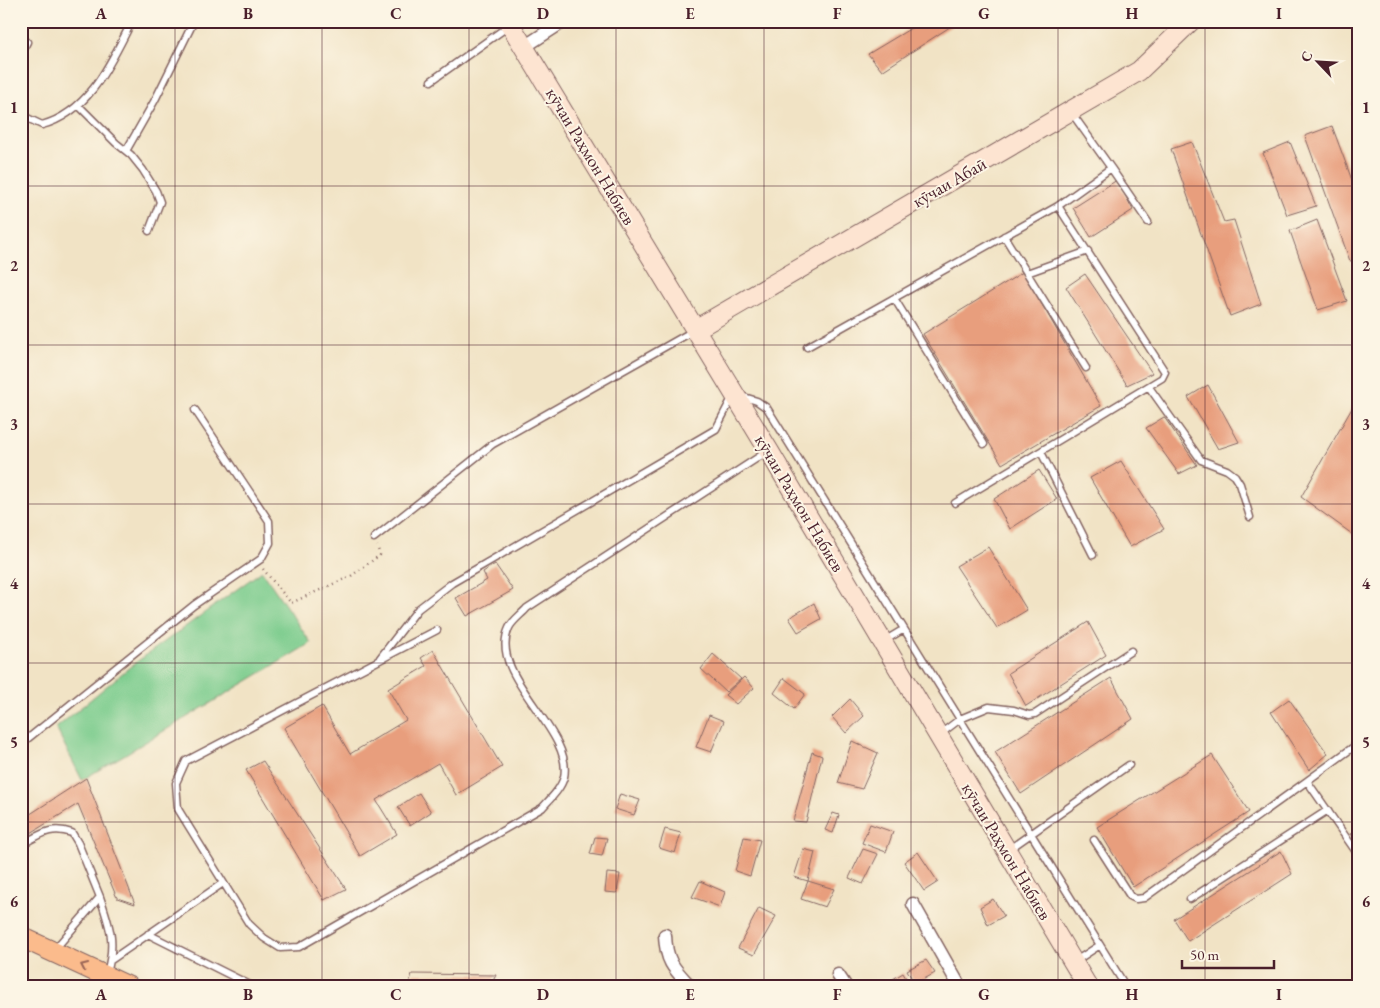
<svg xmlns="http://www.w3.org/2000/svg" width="1380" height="1008" viewBox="0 0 1380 1008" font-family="'EB Garamond',serif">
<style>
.green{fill:#7ccc8d;stroke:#63765c}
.building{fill:#e89e7d}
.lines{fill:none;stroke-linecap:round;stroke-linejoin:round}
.lane-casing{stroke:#846461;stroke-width:9}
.street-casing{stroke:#846461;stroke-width:15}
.secondary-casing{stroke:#846461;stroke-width:21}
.primary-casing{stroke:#846461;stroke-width:22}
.path{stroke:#846461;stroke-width:2.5;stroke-dasharray:1 4;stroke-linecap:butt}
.lane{stroke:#fff;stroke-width:6}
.street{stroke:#fff;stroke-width:12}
.secondary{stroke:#fde4d1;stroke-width:19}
.primary{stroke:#fbbb8c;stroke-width:20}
.oneway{stroke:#9a6557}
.grid{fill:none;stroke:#4a1f2b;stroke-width:1;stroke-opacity:0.55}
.labels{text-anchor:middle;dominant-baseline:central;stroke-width:4;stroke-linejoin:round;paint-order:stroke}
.street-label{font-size:18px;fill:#4a1f2b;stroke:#fcf5e5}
.neatline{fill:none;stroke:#4a1f2b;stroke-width:2}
.grid-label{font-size:16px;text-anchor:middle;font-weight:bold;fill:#4a1f2b}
</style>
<rect width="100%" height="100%" fill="#fcf5e5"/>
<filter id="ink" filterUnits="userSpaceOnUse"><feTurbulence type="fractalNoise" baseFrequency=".02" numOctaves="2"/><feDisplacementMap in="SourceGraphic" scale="10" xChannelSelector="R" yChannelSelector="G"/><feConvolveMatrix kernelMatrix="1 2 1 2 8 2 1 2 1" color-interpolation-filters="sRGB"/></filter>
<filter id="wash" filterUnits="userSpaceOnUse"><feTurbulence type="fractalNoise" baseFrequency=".0096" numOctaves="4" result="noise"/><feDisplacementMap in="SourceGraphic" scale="20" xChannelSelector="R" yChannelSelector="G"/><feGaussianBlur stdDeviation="1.12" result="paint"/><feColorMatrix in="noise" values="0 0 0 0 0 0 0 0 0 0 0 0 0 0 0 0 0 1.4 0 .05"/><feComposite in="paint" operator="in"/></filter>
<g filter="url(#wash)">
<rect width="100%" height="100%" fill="#f1e3c5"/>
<path class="green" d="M262,571L311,643L82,780L56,728L131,666Z"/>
<g id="blocks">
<path class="building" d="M923,21H959L882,71L868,54Z
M1359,91V107L1352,104Z
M1332,126L1359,199V259L1350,261L1305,136Z
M1192,142L1224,222L1234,220L1261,304L1230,316L1171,149Z
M1290,142L1316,206L1287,215L1263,153Z
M1117,180L1133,210L1091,237L1073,208Z
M1317,220L1347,301L1318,310L1290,231Z
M1023,272L1101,406L1002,464L923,334Z
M1085,274L1152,373L1127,385L1066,287Z
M1208,385L1239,442L1218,449L1188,397Z
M1359,396V539L1301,497Z
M1164,417L1197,465L1179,474L1146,428Z
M1121,461L1164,529L1130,547L1090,478Z
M1039,470L1057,499L1010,529L994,499Z
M988,547L1027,610L997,628L956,566Z
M495,564L513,590L467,616L456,598L487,580L483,572Z
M814,603L821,619L798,632L789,618Z
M1088,622L1106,655L1026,706L1008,673Z
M433,650L502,767L456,795L438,763L376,800L397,834L360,856L284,728L322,706L350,754L406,720L388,689L426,666L421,658Z
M713,654L741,679L726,692L701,669Z
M744,677L754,688L736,704L725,695Z
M784,678L805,694L794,709L774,693Z
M1111,678L1133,719L1021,794L995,752Z
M850,699L864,716L846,733L832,717Z
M1289,699L1328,754L1309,770L1271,712Z
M709,715L724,721L711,752L696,747Z
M852,741L878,753L862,789L838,783Z
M812,752L822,756L806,822L793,821Z
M1212,755L1249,812L1133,887L1097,827Z
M263,761L346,889L324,900L246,770Z
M86,778L135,904L117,898L78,804L21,839V820Z
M419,793L431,812L410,826L398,807Z
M620,794L640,800L634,815L615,809Z
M833,813L839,815L833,833L825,830Z
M870,824L893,832L886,852L862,843Z
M665,829L681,833L675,853L659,848Z
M1359,829V844L1351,834Z
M595,837L607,838L602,856L590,854Z
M744,837L760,840L750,876L735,871Z
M803,849L815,852L808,881L834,889L825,907L801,899L808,881L794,877Z
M863,849L878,854L863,884L849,878Z
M1281,851L1292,874L1188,941L1174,919Z
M918,852L938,882L924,891L904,862Z
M607,873L620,874L617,893L605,892Z
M700,881L725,892L720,907L692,897Z
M993,899L1004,916L988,925L980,907Z
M759,908L776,916L754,955L738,948Z
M926,960L935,973L915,984L907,970Z
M903,973L911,987H892L888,982Z
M412,974L496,975L490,987H408Z"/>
</g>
</g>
<g filter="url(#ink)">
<use href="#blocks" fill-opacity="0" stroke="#846461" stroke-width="1"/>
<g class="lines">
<defs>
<path id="lane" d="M21,54L27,42
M431,81L510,25
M78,105L116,143L131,155L143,170L156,191L160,202L149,231
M21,115L42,125C90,112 111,62 132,21
M126,151L155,100L194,21
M1111,168L1148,222
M1004,236L1086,368
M1027,273L1088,251
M894,298L984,444
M807,347L1058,206L1111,168L1071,112
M1149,387L1201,460L1227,470L1235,476L1240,484L1250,517
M741,396L757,401L767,408L1126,987
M1041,452L1093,555
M955,503L1162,378L1165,372L1058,206
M374,538L493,444L693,331
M437,630L186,761L176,783L178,809L249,924L264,938L280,948L299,947L542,808C550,799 561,789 564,777C574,730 487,676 509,628C512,621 522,614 527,608L768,451
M884,641L904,629
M380,658L418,609L452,583L716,429L733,396
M939,735L960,719L989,707L1014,710L1029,715L1035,714L1131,651
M21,744L194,605L261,559L270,543L269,521L195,410
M1307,781L1359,743
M1094,840L1130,896L1136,899L1144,898L1307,781L1359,856
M21,845C40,835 50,825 72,833L78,843L100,897L55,949
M1008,850L1129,765
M100,897C110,927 116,942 107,973
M1190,899L1328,810
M148,934L254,987
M111,960L223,883
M1074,962L1100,945"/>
<path id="street" d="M524,47L564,21
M913,904L960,987
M665,935C666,962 674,969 691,987
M838,975L846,987"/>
<path id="secondary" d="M508,21L769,451L1088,987
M696,329L1139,71L1191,21"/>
<path id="primary" d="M21,937L129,987"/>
</defs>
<use href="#lane" class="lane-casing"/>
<use href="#street" class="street-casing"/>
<use href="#secondary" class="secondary-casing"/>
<use href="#primary" class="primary-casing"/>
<path class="path" d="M263,569L291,603L351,576L380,555L377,546"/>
<use href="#lane" class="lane"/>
<use href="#street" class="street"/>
<use href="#secondary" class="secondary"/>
<use href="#primary" class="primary"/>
</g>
<defs><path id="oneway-chevron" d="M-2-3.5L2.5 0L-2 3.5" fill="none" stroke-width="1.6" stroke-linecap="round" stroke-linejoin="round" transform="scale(1.25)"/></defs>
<use class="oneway" href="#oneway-chevron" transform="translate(84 966) rotate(-155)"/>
</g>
<path class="grid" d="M175,21V987M322,21V987M469,21V987M616,21V987M764,21V987M911,21V987M1058,21V987M1205,21V987M21,186H1359M21,345H1359M21,504H1359M21,663H1359M21,822H1359"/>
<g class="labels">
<g class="street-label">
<text transform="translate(591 156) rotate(59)">кӯчаи Раҳмон Набиев</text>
<text transform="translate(949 182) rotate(-30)">кӯчаи Абаӣ</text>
<text transform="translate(800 503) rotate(59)">кӯчаи Раҳмон Набиев</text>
<text transform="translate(1007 851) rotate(59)">кӯчаи Раҳмон Набиев</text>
</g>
</g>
<rect width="1380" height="1008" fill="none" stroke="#fcf5e5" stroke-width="55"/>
<g transform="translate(1318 62) rotate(295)" stroke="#fcf5e5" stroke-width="4" paint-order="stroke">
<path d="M0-4L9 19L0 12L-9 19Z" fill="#4a1f2b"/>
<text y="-8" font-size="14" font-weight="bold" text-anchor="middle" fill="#4a1f2b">С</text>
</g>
<path d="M1182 960v8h92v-8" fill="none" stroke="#4a1f2b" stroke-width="2.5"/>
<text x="1190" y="960" font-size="15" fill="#4a1f2b" stroke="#fcf5e5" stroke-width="4" paint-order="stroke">50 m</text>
<rect x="28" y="28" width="1324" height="952" class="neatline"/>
<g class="grid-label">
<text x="101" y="19">A</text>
<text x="248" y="19">B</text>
<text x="396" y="19">C</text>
<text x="543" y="19">D</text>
<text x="690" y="19">E</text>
<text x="837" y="19">F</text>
<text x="984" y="19">G</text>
<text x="1132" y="19">H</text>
<text x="1279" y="19">I</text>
<text x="14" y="113">1</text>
<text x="1366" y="113">1</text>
<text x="14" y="271">2</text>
<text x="1366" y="271">2</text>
<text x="14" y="430">3</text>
<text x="1366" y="430">3</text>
<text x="14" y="589">4</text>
<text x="1366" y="589">4</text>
<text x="14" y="748">5</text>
<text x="1366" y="748">5</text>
<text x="14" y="907">6</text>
<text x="1366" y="907">6</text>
<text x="101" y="1000">A</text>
<text x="248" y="1000">B</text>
<text x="396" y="1000">C</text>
<text x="543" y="1000">D</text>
<text x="690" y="1000">E</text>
<text x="837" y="1000">F</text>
<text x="984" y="1000">G</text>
<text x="1132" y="1000">H</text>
<text x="1279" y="1000">I</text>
</g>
</svg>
